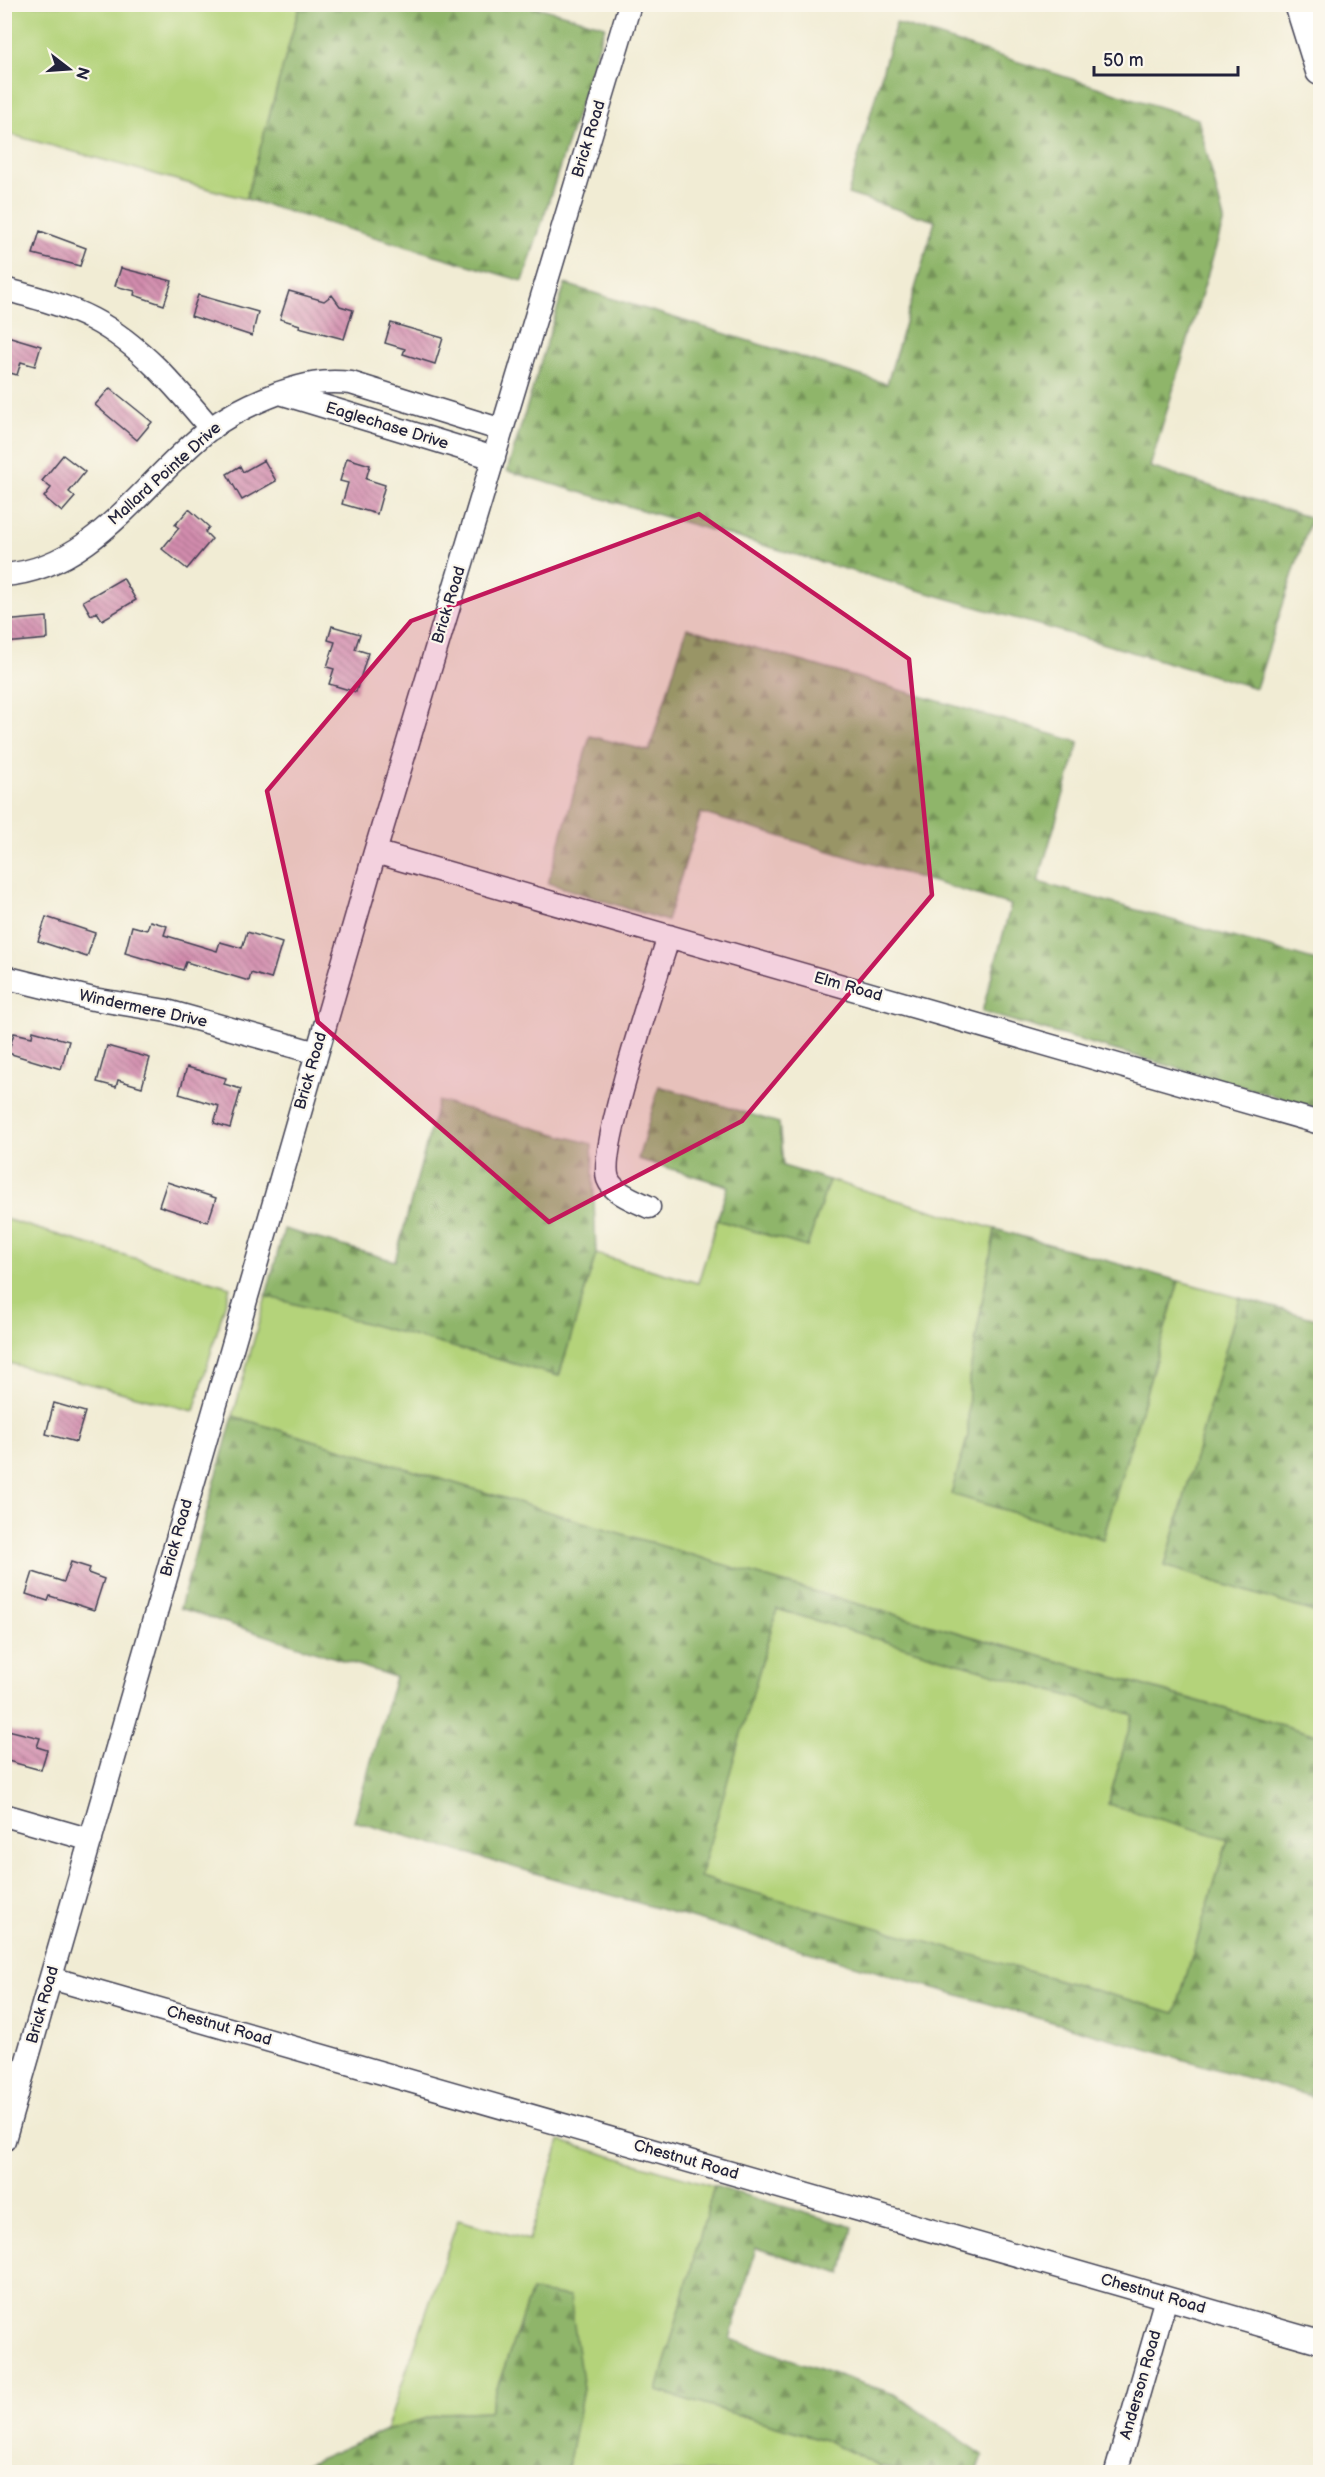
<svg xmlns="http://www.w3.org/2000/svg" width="1325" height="2477" viewBox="0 0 1325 2477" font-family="'Balsamiq Sans',sans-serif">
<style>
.green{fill:#b4d37a;stroke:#6b7a5a;stroke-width:1.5}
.forest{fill:url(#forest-firs);stroke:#586c52;stroke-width:1.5;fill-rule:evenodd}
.building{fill:url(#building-back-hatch)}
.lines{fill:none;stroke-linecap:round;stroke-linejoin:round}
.minor-casing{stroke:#414052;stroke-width:25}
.major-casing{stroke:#414052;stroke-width:31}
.minor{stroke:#fff;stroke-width:22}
.major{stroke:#fff;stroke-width:28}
.marked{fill:#c2185b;fill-opacity:0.2;stroke:#c2185b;stroke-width:4.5;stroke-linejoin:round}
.labels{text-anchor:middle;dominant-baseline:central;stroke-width:4.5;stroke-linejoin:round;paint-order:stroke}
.street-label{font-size:16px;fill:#22223b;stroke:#fbf7ec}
</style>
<defs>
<pattern id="forest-firs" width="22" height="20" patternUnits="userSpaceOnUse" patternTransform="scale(1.5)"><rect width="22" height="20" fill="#8fb56a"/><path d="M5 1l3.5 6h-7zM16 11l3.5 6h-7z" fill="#749358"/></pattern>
<pattern id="building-back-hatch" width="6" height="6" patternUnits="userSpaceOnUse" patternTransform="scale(1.5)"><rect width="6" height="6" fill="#d28cad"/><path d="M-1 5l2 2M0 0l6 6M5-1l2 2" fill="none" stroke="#aa728e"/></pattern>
</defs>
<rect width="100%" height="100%" fill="#fbf7ec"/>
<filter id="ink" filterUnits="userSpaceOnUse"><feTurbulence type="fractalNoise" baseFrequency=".0167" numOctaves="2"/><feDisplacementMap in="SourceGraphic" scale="12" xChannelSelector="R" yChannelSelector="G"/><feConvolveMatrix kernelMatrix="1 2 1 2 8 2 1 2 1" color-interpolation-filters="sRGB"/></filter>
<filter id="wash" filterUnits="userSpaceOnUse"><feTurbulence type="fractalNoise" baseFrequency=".008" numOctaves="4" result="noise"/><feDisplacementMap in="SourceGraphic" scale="24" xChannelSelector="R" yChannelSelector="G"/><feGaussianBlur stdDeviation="1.35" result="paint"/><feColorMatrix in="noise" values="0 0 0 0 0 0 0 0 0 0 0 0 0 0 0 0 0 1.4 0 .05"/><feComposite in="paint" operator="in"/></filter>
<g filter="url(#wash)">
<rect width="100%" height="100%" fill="#f1ecd4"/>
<path class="green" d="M4,5H300L246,199L5,133Z
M829,1180L995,1229L969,1378L968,1436L951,1494L1103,1539L1179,1281L1240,1298L1165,1566L1320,1614V1736L784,1583L233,1416L266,1296L559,1376L596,1254L698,1283L717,1220L807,1247Z
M5,1219L230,1287L194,1411L5,1362Z
M777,1609L1133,1715L1108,1804L1228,1838L1175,2014L699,1877Z
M560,2141L714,2186L657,2391L828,2441L880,2466L878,2472H567L583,2388L531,2291L489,2411L444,2413L386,2430L458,2220L529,2240Z"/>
<path class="forest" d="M300,5H530L605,26L523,281L246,199Z
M896,23L1198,119L1224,220L1150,467L1311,518L1256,688L507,471L565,284L887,384L935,221L848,194Z
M687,628L1079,742L1038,882L1320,962V1109L982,1012L1011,905L701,813L667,921L548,883L590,736L649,751Z
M659,1086L779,1123L783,1166L829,1180L807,1247L717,1220L728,1186L638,1159Z
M438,1101L592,1144L596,1254L559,1376L266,1296L284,1229L395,1261Z
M995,1229L1179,1281L1103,1539L951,1494L968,1436L969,1378Z
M1240,1298L1320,1320V1614L1165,1566Z
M233,1416L784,1583L1320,1736V2099L354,1821L395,1677L180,1608ZM777,1609L1133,1715L1108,1804L1228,1839L1175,2013L700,1877Z
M714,2186L853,2227L842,2274L756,2248L730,2339L894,2394L983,2455L977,2472H902L880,2466L828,2441L657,2391Z
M531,2291L570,2297L583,2389L567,2472H288L386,2430L444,2413L489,2411Z"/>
<g id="blocks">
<path class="building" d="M40,231L86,248L80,266L33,254Z
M121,268L172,281L164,305L134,295L135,291L115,286Z
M289,291L324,301L332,295L340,306L353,310L344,339L299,327L300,325L280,319Z
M198,295L258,312L252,336L191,316Z
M391,323L443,338L435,364L403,354L405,349L385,343Z
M4,335L41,346L35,366L21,362L17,375L4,371Z
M110,388L152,422L137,440L95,405Z
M63,455L85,472L69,492L75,497L62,512L44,497L51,488L42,481Z
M347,458L370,465L366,479L385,485L377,514L342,504L348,483L340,481Z
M264,460L276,481L242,500L227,474L240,466L243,472Z
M189,509L209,527L205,532L212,539L187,569L162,549L179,528L175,525Z
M123,578L136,600L102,620L97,612L91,615L83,601Z
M47,617L48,639L4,643V621Z
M332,626L360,634L355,649L368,653L356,692L329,684L334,669L327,667L335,642L328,640Z
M46,917L95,933L87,957L38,941Z
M150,921L167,926L164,935L217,951L220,942L242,948L247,932L282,943L271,979L251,973L249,981L186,962L183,970L125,953L132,926L147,930Z
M33,1031L69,1041L61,1069L8,1053L14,1033L32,1037Z
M107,1046L150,1058L142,1087L118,1080L116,1087L97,1082Z
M187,1067L226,1078L224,1084L241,1089L230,1128L214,1123L219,1106L179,1094Z
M167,1182L216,1198L208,1222L159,1206Z
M54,1403L85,1412L76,1442L46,1434Z
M71,1562L90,1568L88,1573L104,1579L94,1610L50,1596L48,1601L26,1594L33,1572L64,1582Z
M4,1729L40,1738L37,1747L47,1750L41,1770L4,1760Z"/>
</g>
</g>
<g filter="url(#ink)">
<use href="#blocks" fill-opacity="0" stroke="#414052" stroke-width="1.5"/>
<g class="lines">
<defs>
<path id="minor" d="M4,289C34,297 65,305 92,319C140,344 177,388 211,429
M280,393L494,458
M4,575C95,568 145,479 210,429C231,413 255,402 279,393C305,384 323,380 351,383L502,430
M375,852L1320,1123
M4,977L93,999L167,1011L317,1053
M649,1207C636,1201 613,1193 608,1179C598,1150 657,974 669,936
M4,1815L91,1840
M51,1978L1320,2342
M4,2140L375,852L630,4
M1116,2472L1166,2298"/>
<path id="major" d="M1299,4L1320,71"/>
</defs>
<use href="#minor" class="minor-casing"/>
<use href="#major" class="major-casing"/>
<use href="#minor" class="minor"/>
<use href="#major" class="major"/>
</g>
</g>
<path class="marked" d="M699,514L909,659L932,895L742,1121L549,1222L318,1022L267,791L411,621Z"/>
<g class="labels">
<g class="street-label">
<text transform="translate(589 139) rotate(-73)">Brick Road</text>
<text transform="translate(387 426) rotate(17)">Eaglechase Drive</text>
<text transform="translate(165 474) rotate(-42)">Mallard Pointe Drive</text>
<text transform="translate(449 605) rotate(-73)">Brick Road</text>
<text transform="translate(848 987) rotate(16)">Elm Road</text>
<text transform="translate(143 1009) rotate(12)">Windermere Drive</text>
<text transform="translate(311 1071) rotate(-74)">Brick Road</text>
<text transform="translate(177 1538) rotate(-74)">Brick Road</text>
<text transform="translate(43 2005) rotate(-74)">Brick Road</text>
<text transform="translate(219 2026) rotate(16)">Chestnut Road</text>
<text transform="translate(686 2160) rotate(16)">Chestnut Road</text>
<text transform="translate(1153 2294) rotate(16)">Chestnut Road</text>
<text transform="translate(1141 2385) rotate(-74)">Anderson Road</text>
</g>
</g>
<rect width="1325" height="2477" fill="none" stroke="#fbf7ec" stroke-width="24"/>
<g transform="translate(69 69) rotate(107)" stroke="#fbf7ec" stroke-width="4.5" paint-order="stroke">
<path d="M0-4.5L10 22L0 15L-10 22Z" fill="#22223b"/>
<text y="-9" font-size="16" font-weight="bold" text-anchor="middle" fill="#22223b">N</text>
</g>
<path d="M1094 66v9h144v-9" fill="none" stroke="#22223b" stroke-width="3"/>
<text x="1103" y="66" font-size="18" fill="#22223b" stroke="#fbf7ec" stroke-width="4.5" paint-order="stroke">50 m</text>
</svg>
